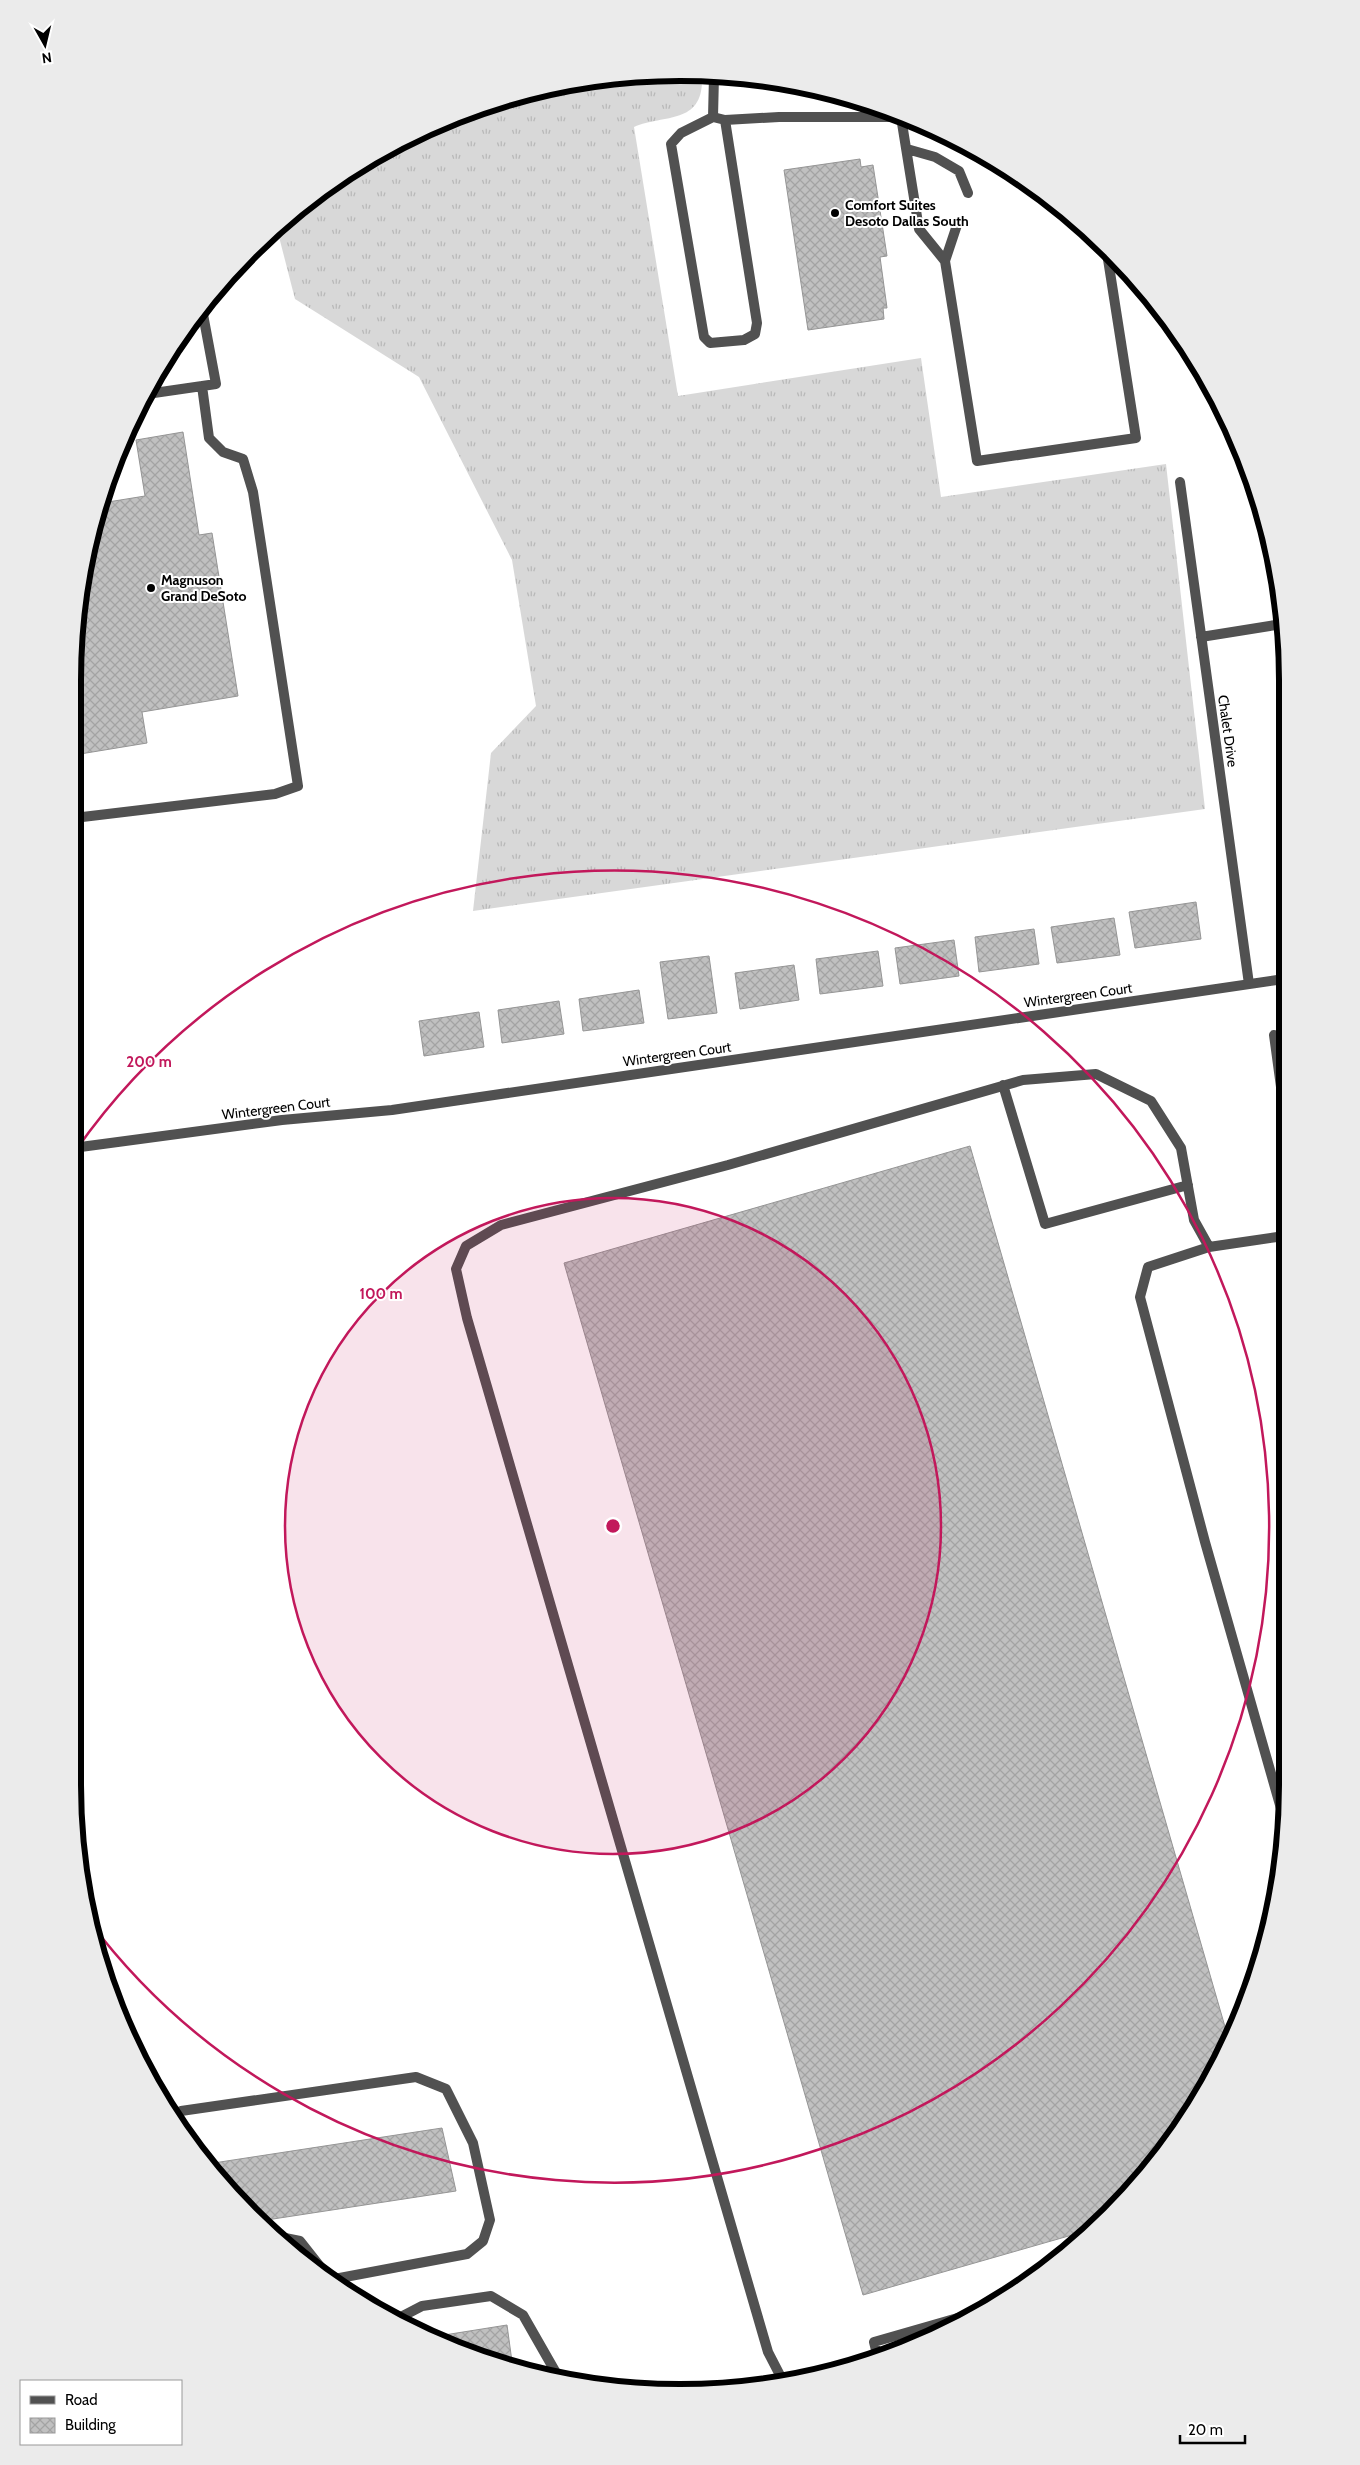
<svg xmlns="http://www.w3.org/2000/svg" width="1360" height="2465" viewBox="0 0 1360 2465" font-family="Cabin,sans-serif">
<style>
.grass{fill:url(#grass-tufts)}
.building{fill:url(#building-cross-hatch);stroke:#959595}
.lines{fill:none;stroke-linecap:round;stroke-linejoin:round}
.lane{stroke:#515151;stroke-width:10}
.street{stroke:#515151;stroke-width:10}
.ring{fill:none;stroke:#c2185b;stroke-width:2.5}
.poi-dot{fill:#000;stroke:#fff;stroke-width:2}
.labels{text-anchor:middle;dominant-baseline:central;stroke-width:4;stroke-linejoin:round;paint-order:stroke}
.poi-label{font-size:14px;font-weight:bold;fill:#000;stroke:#fff;text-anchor:start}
.street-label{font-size:14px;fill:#000;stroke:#fff}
.rim{fill:none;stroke:#000;stroke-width:6}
.centre{fill:#c2185b;stroke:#fff;stroke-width:2.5}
.ring-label{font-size:15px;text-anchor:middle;font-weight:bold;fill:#c2185b;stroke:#fff;stroke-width:4;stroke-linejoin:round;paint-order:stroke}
</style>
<defs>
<pattern id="grass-tufts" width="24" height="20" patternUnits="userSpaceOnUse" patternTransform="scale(1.25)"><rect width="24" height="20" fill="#d8d8d8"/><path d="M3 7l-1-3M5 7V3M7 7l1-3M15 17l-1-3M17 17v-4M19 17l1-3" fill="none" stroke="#b8b8b8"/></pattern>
<pattern id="building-cross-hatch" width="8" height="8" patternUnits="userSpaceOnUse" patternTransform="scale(1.25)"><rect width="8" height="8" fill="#c0c0c0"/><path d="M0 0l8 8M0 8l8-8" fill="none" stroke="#a3a3a3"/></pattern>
</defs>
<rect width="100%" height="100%" fill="#fff"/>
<path class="grass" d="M640,74L702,76C704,125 666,114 634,127L678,396L921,358L941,497L1166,464L1205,809L473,911L491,753L536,706L512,560L419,377L295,299L277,229L310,198L411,135L522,93Z"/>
<path class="building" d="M860,159L861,167L873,165L887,256L880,257L887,308H883L884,319L808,330L784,170Z
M183,432L199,535L212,533L238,696L142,712L147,743L74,755V641L93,522L106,492L108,502L145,496L136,440Z
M1196,902L1201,939L1135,948L1129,912Z
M1114,918L1120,955L1057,963L1051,927Z
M1034,929L1039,964L979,972L975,937Z
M954,940L959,976L900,984L895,948Z
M878,951L883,986L820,994L816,959Z
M709,956L717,1013L668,1019L660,962Z
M794,965L799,1000L740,1009L735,973Z
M639,990L644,1023L583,1031L579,999Z
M559,1001L564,1034L502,1043L498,1010Z
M479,1012L484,1047L424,1056L419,1021Z
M970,1146L1228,2037L1206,2088L1162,2155L1093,2229L863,2295L564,1263Z
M442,2128L456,2191L260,2221L207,2164Z
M507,2325L513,2369L439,2342L438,2336Z"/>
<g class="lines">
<path class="lane" d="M714,76L713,117L725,120L779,117H901
M713,117L681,133L671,144L704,337L710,343L744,340L755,334L757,323L725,120
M901,117L919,229L945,261L977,461L1136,438L1107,253
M907,149L935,157L959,171L968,193
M945,261L957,225
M147,394L216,384L202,309
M74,818L275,794L298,786L253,492L243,459L223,452L209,438L202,386
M1274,1035L1284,1109
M1003,1085L1045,1224L1188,1185
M1284,1236L1209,1247L1148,1267L1140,1297L1205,1542L1286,1826
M175,2120L181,2111L416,2077L446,2089L473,2143L490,2220L483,2241L467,2254L329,2280
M285,2238L300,2241L330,2279
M397,2319L422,2306L491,2296L523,2315L559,2378
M878,2358L874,2342L975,2313
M783,2381L768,2352L467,1318L456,1269L466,1246L501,1225L728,1165L1023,1080L1096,1074L1151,1101L1181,1148L1194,1220L1209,1247"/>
<path class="street" d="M1180,482L1249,984
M1201,637L1282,624
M73,1148L282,1120L392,1110L1284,979"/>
</g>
<circle cx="613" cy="1526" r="328" fill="#c2185b" fill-opacity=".12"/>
<g class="ring">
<circle cx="613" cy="1526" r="328"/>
<path d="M76 1150A656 656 0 1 1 89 1921"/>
</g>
<g class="poi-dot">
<circle cx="835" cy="213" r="5"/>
<circle cx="151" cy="588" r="5"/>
</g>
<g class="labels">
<g class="poi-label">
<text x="845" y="205">Comfort Suites<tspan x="845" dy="16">Desoto Dallas South</tspan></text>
<text x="161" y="580">Magnuson<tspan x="161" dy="16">Grand DeSoto</tspan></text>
</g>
<g class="street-label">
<text transform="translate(1228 731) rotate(82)">Chalet Drive</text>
<text transform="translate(1078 995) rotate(-8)">Wintergreen Court</text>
<text transform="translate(677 1054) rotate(-8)">Wintergreen Court</text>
<text transform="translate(276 1108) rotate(-7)">Wintergreen Court</text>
</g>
</g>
<path d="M0 0H1360V2465H0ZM680 81H680A599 599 0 0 1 1279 680V1785A599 599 0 0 1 680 2384H680A599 599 0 0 1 81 1785V680A599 599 0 0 1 680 81Z" fill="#ebebeb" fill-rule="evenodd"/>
<path class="rim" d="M680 81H680A599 599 0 0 1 1279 680V1785A599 599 0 0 1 680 2384H680A599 599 0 0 1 81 1785V680A599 599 0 0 1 680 81Z"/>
<circle cx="613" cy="1526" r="8" class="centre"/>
<g class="ring-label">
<text x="149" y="1067">200 m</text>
<text x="381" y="1299">100 m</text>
</g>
<rect x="20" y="2380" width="162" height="65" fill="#ffffff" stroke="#999999"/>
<rect x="30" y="2396" width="25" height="8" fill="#515151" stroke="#999999"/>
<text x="65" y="2405" font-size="15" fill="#000000">Road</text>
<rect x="30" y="2418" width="25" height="15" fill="url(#building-cross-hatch)" stroke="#999999"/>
<text x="65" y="2430" font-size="15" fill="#000000">Building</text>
<g transform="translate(45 45) rotate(172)" stroke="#ffffff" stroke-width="4" paint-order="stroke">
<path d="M0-4L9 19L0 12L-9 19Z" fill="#000000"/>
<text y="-8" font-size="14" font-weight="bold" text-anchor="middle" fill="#000000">N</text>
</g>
<path d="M1180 2435v8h65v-8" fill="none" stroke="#000000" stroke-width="2.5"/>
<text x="1188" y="2435" font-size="15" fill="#000000" stroke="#ffffff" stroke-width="4" paint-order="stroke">20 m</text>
</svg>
